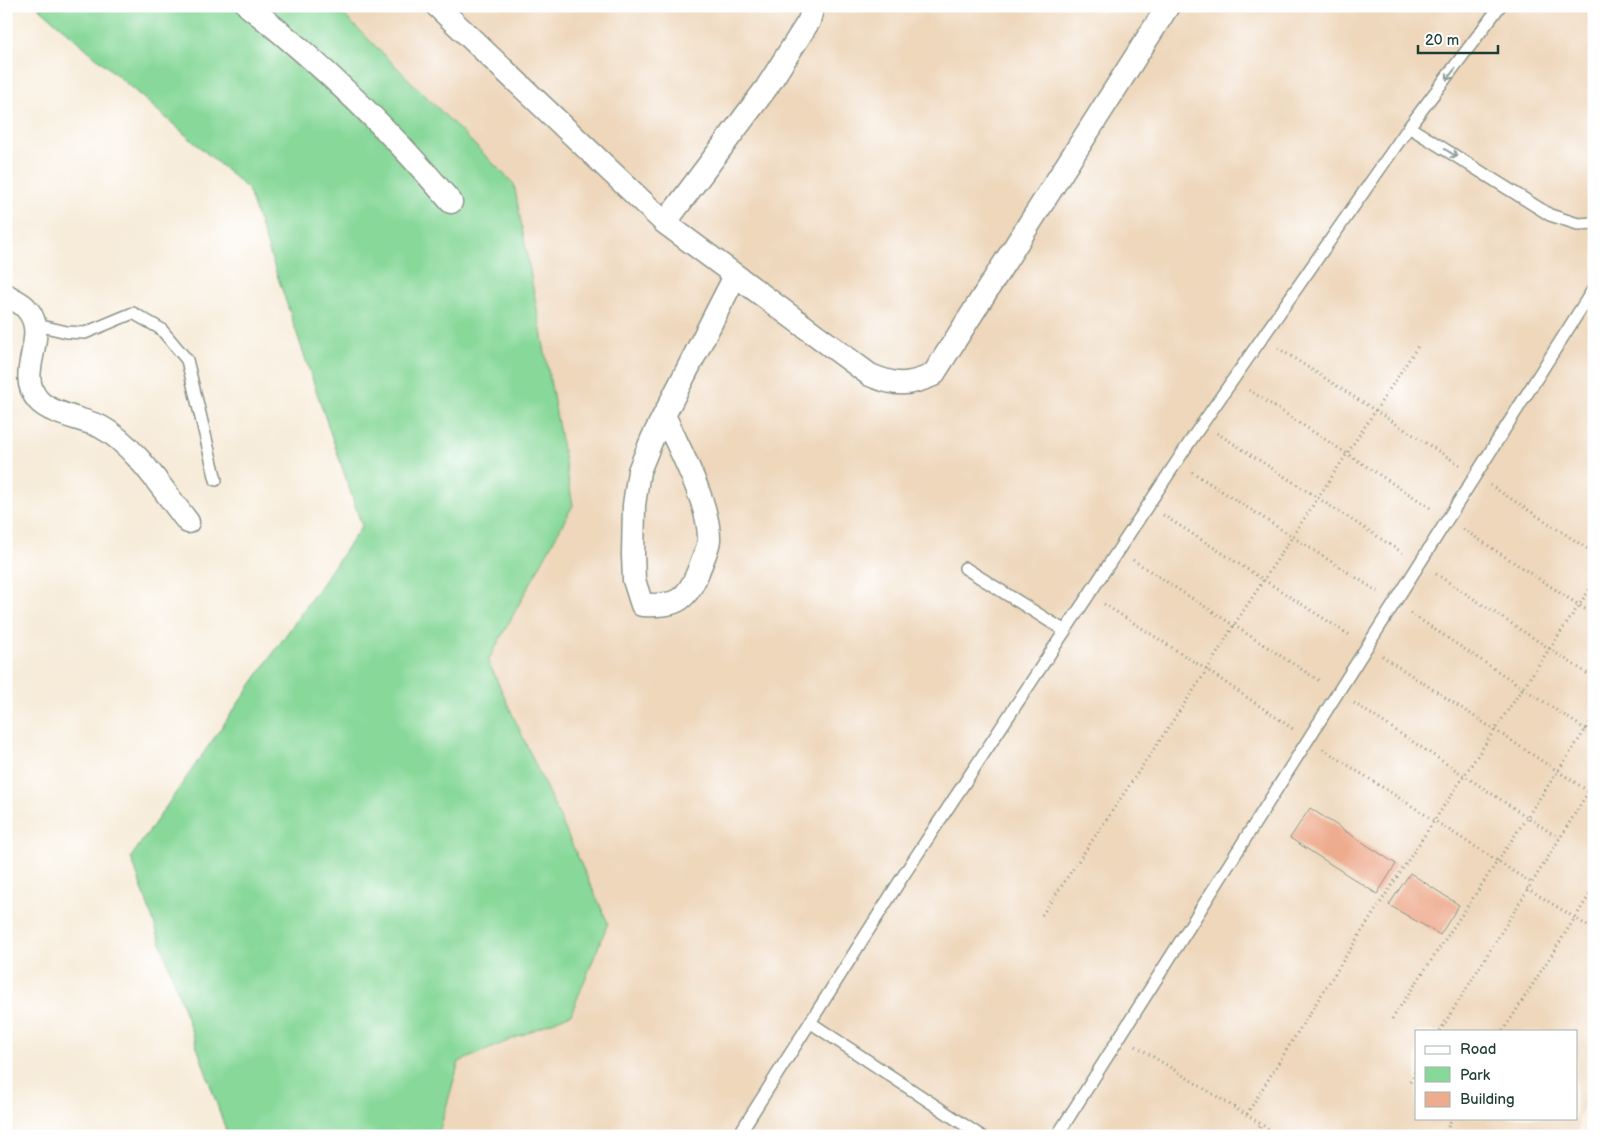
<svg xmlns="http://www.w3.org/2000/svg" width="1600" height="1142" viewBox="0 0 1600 1142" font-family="'Balsamiq Sans',sans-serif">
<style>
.built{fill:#eed7bb;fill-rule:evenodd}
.green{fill:#87d899;stroke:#538a66}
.building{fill:#eeac8f}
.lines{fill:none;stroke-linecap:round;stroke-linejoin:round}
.lane-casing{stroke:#8b9487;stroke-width:14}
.street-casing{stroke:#8b9487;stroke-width:25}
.path{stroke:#8b9487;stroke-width:3;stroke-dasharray:1 4;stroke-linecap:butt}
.lane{stroke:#fff;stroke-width:11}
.street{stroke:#fff;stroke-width:22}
.oneway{stroke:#8f9e9a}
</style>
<rect width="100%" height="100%" fill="#fff"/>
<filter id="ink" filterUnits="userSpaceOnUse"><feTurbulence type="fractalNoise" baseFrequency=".02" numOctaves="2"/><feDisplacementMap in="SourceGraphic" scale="10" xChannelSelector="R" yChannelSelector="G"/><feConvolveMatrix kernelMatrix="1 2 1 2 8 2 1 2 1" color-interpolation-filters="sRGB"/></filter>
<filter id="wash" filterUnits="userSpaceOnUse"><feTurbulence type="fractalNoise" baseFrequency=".0096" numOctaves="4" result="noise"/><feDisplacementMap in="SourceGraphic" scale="20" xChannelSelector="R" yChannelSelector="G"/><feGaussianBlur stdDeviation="1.12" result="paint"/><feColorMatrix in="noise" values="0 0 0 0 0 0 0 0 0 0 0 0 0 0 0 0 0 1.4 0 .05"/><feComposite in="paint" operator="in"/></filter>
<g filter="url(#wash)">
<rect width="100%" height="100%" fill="#f7ecda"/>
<path class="built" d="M335,6H1594V1091L1579,1116V1136H438L459,1062L571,1014L608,923L488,661L573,505L514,184ZM1416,1031H1576V1118H1416Z"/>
<path class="green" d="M37,6H335L514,184L573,505L488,661L608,923L571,1014L459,1062L438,1136H228L131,857L362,526L248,189Z"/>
<g id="blocks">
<path class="building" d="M1310,808L1396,864L1377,894L1290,838Z
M1410,873L1459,905L1440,935L1389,905Z"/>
</g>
</g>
<g filter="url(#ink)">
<use href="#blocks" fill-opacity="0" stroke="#8b9487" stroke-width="1"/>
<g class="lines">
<defs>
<path id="lane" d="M1409,127L1550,215L1578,224L1594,223
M37,325L67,332L85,333L133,313L161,329L187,360L216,480
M965,568L1065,631
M811,1023L981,1136
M738,1136L903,876L1193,437L1409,127L1500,6
M1057,1136L1594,288"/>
<path id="street" d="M248,6C323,65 390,130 451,202
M437,6L665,223L870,375C896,386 907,386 933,375L1168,6
M665,223L767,87L809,21L813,6
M6,295C12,299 20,302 25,307C53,335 13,371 38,400C50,414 84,419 101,427C135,445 164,492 188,522
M664,415C679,449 710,504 709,540C708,550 701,563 698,572C686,603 674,606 642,605L634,580L633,555L634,505L639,471L652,439L735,276"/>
</defs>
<use href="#lane" class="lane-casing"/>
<use href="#street" class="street-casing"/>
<path class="path" d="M1278,348L1460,465
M1249,390L1432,509
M1217,433L1403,553
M1192,472L1380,593
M1490,485L1594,553
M1163,515L1351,636
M1463,529L1594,615
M1133,560L1321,682
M1436,574L1594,678
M1104,604L1207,670L1293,729
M1410,613L1594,735
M1382,656L1588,791
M1354,703L1559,838
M1323,749L1530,882
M1527,888L1594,930
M1042,915L1207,670L1234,625L1418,346
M1392,1019L1594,717
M1440,1031L1594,783
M1503,1031L1594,888
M1136,1046L1280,1136
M1410,1082L1416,1070
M1247,1114C1357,934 1475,758 1594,583
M1254,1136L1262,1124
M1444,1136L1452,1118"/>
<use href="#lane" class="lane"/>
<use href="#street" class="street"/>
</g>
<defs><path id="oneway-shaft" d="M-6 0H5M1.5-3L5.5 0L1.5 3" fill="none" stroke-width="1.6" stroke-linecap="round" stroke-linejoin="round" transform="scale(1.25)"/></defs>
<g class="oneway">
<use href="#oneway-shaft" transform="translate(1451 74) rotate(128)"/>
<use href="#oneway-shaft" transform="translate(1451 153) rotate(32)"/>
</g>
</g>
<rect width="1600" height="1142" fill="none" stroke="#fff" stroke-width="25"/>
<rect x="1415" y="1030" width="162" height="90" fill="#ffffff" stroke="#a5b1ae"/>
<rect x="1425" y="1046" width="25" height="8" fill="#ffffff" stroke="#a5b1ae"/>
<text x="1460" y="1054" font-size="15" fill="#1f3d34">Road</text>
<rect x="1425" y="1067" width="25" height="15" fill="#87d899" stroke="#a5b1ae"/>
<text x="1460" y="1080" font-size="15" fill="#1f3d34">Park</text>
<rect x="1425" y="1092" width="25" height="15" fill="#eeac8f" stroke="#a5b1ae"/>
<text x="1460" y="1104" font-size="15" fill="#1f3d34">Building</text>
<path d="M1418 45v8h80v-8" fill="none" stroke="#1f3d34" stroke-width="2.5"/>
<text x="1425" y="45" font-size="15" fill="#1f3d34" stroke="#ffffff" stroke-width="4" paint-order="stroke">20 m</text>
</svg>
